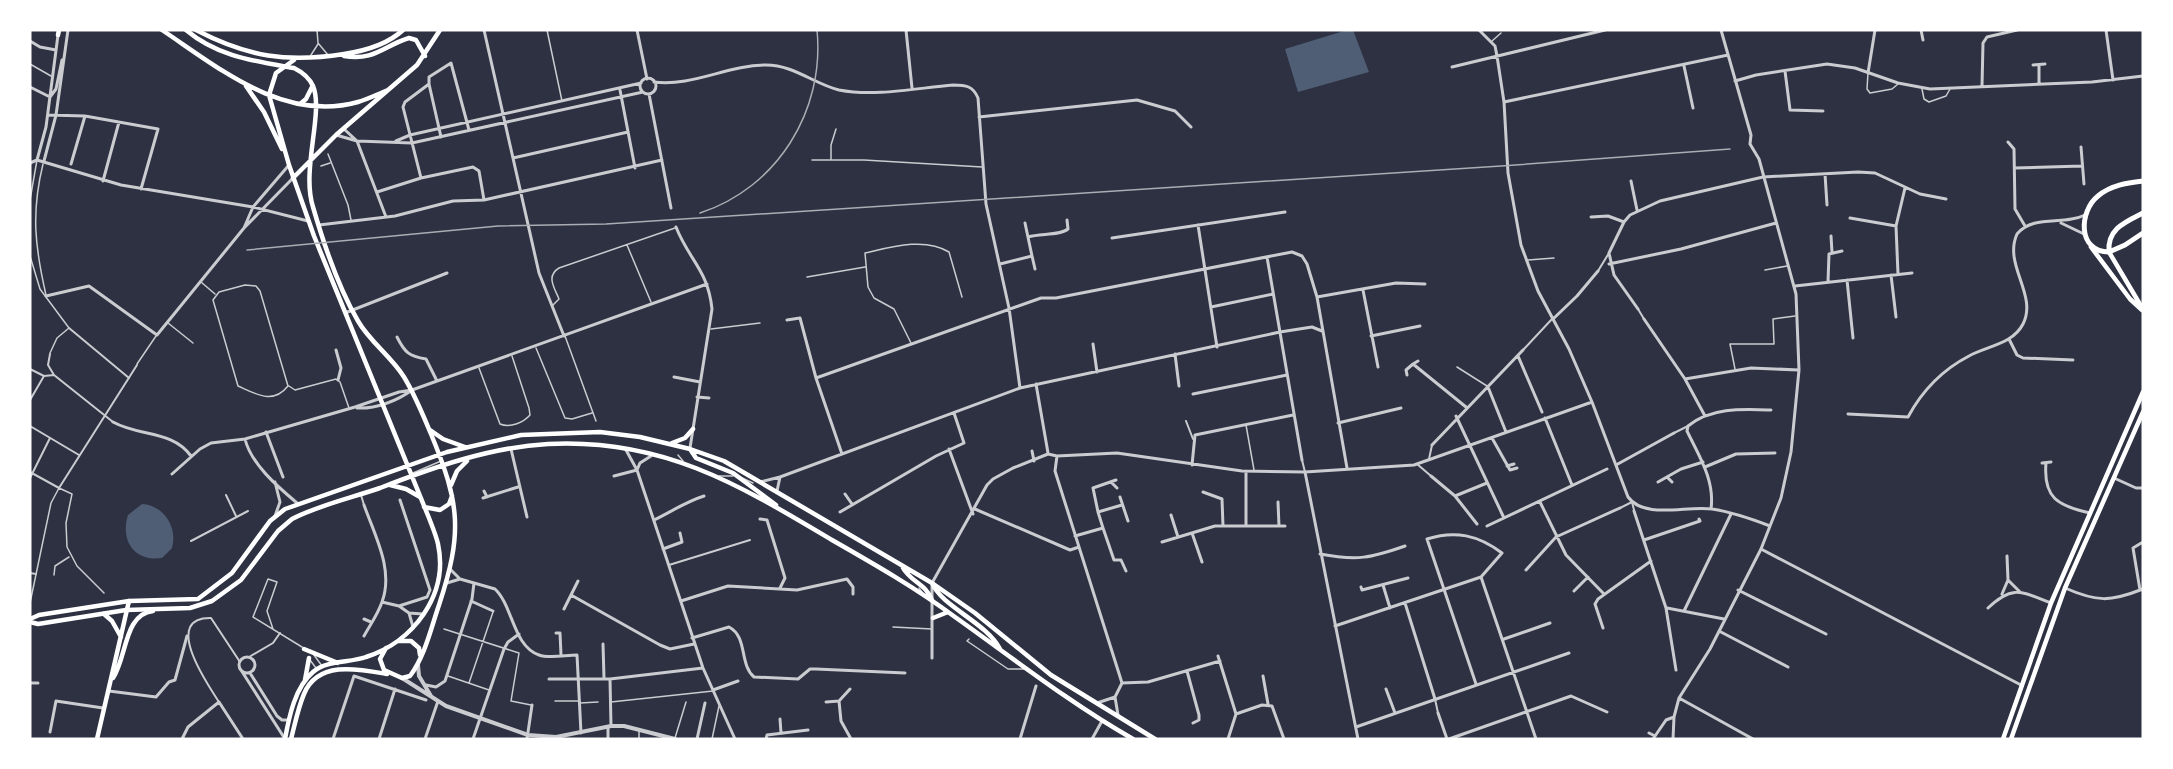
<svg xmlns="http://www.w3.org/2000/svg" width="2173" height="769" viewBox="0 0 2173 769" font-family="'Golos Text',sans-serif">
<style>
.water{fill:#4f5d75}
.lines{fill:none;stroke-linecap:round;stroke-linejoin:round}
.service{stroke:#caccd0;stroke-width:1.5}
.pedestrian{stroke:#caccd0;stroke-width:2}
.minor{stroke:#caccd0;stroke-width:3}
.tertiary{stroke:#caccd0;stroke-width:4}
.secondary{stroke:#fff;stroke-width:4.5}
.primary{stroke:#fff;stroke-width:4.5}
.trunk{stroke:#fff;stroke-width:5}
.motorway{stroke:#fff;stroke-width:5}
.rail{stroke:#abadb3;stroke-width:1.5}
</style>
<rect width="100%" height="100%" fill="#2d3142"/>
<path class="water" d="M1347,30H1353L1369,72L1298,92L1285,49Z
M142,504C164,505 178,528 172,548L162,558C134,562 120,540 128,515Z"/>
<g class="lines">
<path class="service" d="M317,30L318,43L328,55
M547,30L562,101
M1492,41L1501,33
M311,55L318,44
M30,64L51,76
M1868,73L1867,89L1870,93L1892,89L1898,84
M1922,89L1924,99L1929,102L1946,96L1950,89
M328,154L348,205L351,220
M831,159V145L836,129
M812,160H864L982,167
M43,164C31,213 35,247 46,295
M321,166L330,163
M30,200L37,160
M627,245L651,302
M30,256L40,289L69,328L57,338L50,353
M1528,260L1554,258
M1765,270L1787,266
M807,277L865,267
M201,282L215,294
M245,285L256,286L260,291L288,386C273,405 256,394 238,386L213,300L219,292Z
M553,305L559,299C554,287 546,276 559,268L675,228
M168,323L193,343
M711,329L760,323
M565,336L596,421
M911,343L894,309L874,298L868,287L865,253C891,247 925,237 949,252L962,297
M536,348L565,418L572,419L592,413
M137,364L156,336
M1457,367L1487,386
M479,368L500,424C510,428 523,423 530,415L529,408L512,356
M1735,369L1730,344H1774L1773,319L1795,316
M289,386L295,390L336,379L340,382L349,408
M1246,425L1254,470
M678,455L683,461
M413,473L441,461
M719,476H733
M740,477L753,483
M54,575L55,566L69,557
M919,588L922,592
M30,603L51,503L59,488L72,494L66,523L67,547L77,566L104,593
M893,627L932,629
M273,629L267,611L277,582L268,579L253,617L302,647
M444,629L519,653L511,701L531,705
M969,639L967,641L1008,669H1024
M314,655L322,666
M310,660L316,668
M448,676L489,690
M469,683L493,612
M555,701H578
M611,702L713,691
M580,703L598,702
M639,731V739
M675,738L686,702
M712,739L719,706"/>
<path class="pedestrian" d="M1598,271L1609,253
M1638,309L1644,319
M69,328L129,378
M1523,350L1552,319
M50,354L48,365L54,375L113,422
M30,369L44,376
M30,400L44,376L54,375
M1186,421L1193,439
M30,426L79,455
M1674,433L1688,426
M1429,459L1432,445
M1302,460L1305,472
M1417,464L1431,476
M30,472L59,488L137,365
M30,478L50,438
M226,495L236,516
M361,495L364,505
M1620,508L1632,502L1634,510
M191,541L248,511
M669,565L750,540
M30,573L36,574
M249,657L273,643L280,633
M1435,699L1438,713
M219,702C208,685 161,617 211,618L240,662"/>
<path class="minor" d="M484,30L539,273L564,336
M637,30L647,79
M906,30L912,88
M1479,30L1495,46L1497,56L1504,102L1508,173L1521,245L1538,291L1569,349L1592,402L1628,497C1645,520 1687,505 1712,509C1732,512 1752,519 1770,526
M1921,30L1923,40
M2106,30L2113,80
M30,41L40,47L56,50
M2033,65L2045,64
M2039,65V83
M1684,66L1693,108
M1452,67L1605,30
M1785,71L1790,110L1823,111
M1868,73L1875,30
M640 86a8 8 0 1 1 16 0a8 8 0 1 1-16 0Z
M1735,81L1756,75L1827,64L1855,68L1898,83L1930,89L2092,82L2143,76
M654,82C692,87 728,65 766,65C794,65 814,84 839,90C875,97 917,88 953,85C966,85 973,86 978,98L986,204L1009,308L1020,388
M429,84L441,137
M1982,86L1983,43L1987,37L2017,30
M30,87L50,97L56,89L62,60
M620,90L635,168
M649,94L671,208
M1504,102L1728,55
M48,115L85,116L158,129L141,189
M979,117L1137,100L1175,111L1191,127
M344,129L357,141L386,217
M336,135L357,141L412,143L643,92
M396,141L410,135L641,83
M2008,142L2014,149L2015,209L2025,226
M2081,147L2084,184
M513,158L628,132
M37,160L121,185L253,207L308,221
M37,160L46,127L58,35
M44,161L56,115L68,30
M30,163L37,160
M71,164L85,116
M2015,168L2082,166
M1825,174L1827,205
M421,178L403,107L405,102L429,84V77L451,63L469,130
M103,181L119,122
M1631,181L1637,210
M377,192L421,178L473,167L479,171L484,200
M1591,217L1608,216L1624,222
M1850,218L1896,226
M2061,223L2084,234
M319,225L395,216L453,201L484,200L662,160
M1198,225L1217,347
M676,227C689,260 708,270 712,309L690,448
M244,228L253,207L289,165
M1831,236L1832,252
M1028,237C1040,233 1059,236 1068,229L1067,220
M1112,238L1285,212
M1032,256L1035,269
M1267,257L1302,460
M1000,264L1032,256L1025,223
M1609,264L1681,249L1776,223
M1898,274L1896,226L1905,188
M1891,275L1896,317
M1847,280L1853,338
M1828,282L1829,254L1842,251
M1795,286L1912,273
M1363,290L1378,367
M46,296L89,286L157,335L244,228L293,178
M1317,297L1396,283L1425,284
M1211,307L1273,294
M1638,309L1614,275L1609,253L1624,222L1630,215L1660,201L1763,177L1858,172L1875,173L1920,194L1946,199
M345,313L447,273
M1553,319L1577,296L1598,271
M1644,319L1685,379L1705,416
M787,320L800,318L816,378L842,454
M1371,336L1420,326
M397,337C405,353 409,356 426,359L437,381
M2009,339L2017,355L2023,358L2073,360
M1093,344L1097,372
M336,350L341,368L338,380
M1175,354L1179,386
M1518,356L1542,412
M1413,364L1418,361
M1407,375L1406,370L1413,364L1466,407
M674,377L700,382
M816,378L1041,298H1056L1292,252L1302,256L1307,264L1317,297L1347,468
M1685,379L1751,368L1799,370
M1036,384L1048,453
M1488,387L1506,432
M1193,394L1287,375
M697,397L709,398
M357,408C376,409 397,401 412,390
M1848,414L1908,417C1922,391 1942,370 1969,356C1987,346 2013,344 2023,324C2038,295 2003,265 2017,234C2034,214 2063,226 2085,215
M1456,416L1504,518
M1545,418L1572,485
M113,422C140,437 172,430 191,456
M1338,423L1401,408
M266,432L283,477
M1492,438L1510,470L1517,468
M245,439C251,464 278,487 297,503
M1432,445L1523,350
M511,449L527,517
M949,449L973,514
M626,450L637,470L640,463L651,456
M1032,451L1034,461
M1057,456L1055,471L1122,683L1115,697L1097,703
M2042,463L2051,462
M2046,463C2043,498 2058,506 2090,513
M1192,465L1195,435L1293,415
M1616,465L1674,433
M1507,466L1514,464
M1705,467L1736,454L1775,453
M1246,471V526
M1305,472L1358,739
M172,474L200,449L211,443L245,439L355,407L399,392L412,390L707,284
M614,476L637,470L703,668L735,739
M1431,476L1455,496L1477,524
M780,477L1020,388L1280,332L1312,327L1322,331
M1667,477L1672,482
M2114,478L2136,488H2143
M275,482L280,502L275,516
M760,482L780,477L777,491
M1658,482L1681,469L1703,462
M1112,483L1117,488
M484,491L487,497
M1203,492L1222,499L1223,526
M845,494L852,504
M1455,496L1487,483
M1120,497L1128,521
M483,498L518,487
M1278,502L1279,526
M1540,502L1566,555L1604,594
M364,505C375,536 394,570 382,602C378,614 370,625 364,636
M975,509L1070,550L1079,547
M1711,509C1715,480 1699,456 1687,431L1688,426C1711,407 1743,409 1771,410
M1634,511L1666,608L1676,670
M840,512L936,456L964,443L954,413
M1098,512L1093,488L1116,480
M1171,515L1178,537
M760,519L767,520L785,578L780,588
M654,520C671,512 685,502 704,496
M1487,526L1607,469
M1103,528L1114,560H1121L1126,571
M1192,533L1202,562
M1075,536L1103,528L1098,512L1122,505
M1644,540L1700,521L1699,519
M1162,542L1215,526H1285
M663,549L682,542L680,533
M1761,549L2021,685
M1320,554C1357,561 1371,558 1405,546
M2007,556L2008,580L2020,592
M1526,570L1556,537L1620,508
M1481,577L1536,739
M460,579L495,589C513,606 513,646 539,655C549,659 566,655 577,655L581,733
M447,583L460,579L450,569
M1383,585L1390,608
M1361,587L1362,590L1408,578
M2065,588C2097,602 2110,602 2143,589
M1738,590L1826,634
M2140,590L2133,548L2143,542
M1574,591L1588,577
M2002,594L2008,580
M571,595L660,645L670,649L694,644
M471,601L493,611
M681,601L728,586L797,590L847,579L853,587V594
M382,602L399,606L409,613
M1405,603L1435,699
M399,606L427,597L430,590L400,500
M1667,608L1724,619
M1988,608C2013,584 2022,592 2051,603
M564,609L578,581
M1684,611L1731,514
M364,619L371,622
M1335,626L1481,577L1502,553C1478,535 1455,530 1427,539L1476,684
M413,627L409,613L423,614
M1603,628L1595,604L1598,599L1651,561
M1719,631L1788,667
M556,633H560L561,655
M692,638L729,627C748,637 739,664 754,677L798,679L810,669H816L905,673
M1504,639L1550,623
M603,644L604,678
M1218,656L1236,714L1228,739
M239 665a8 8 0 1 1 16 0a8 8 0 1 1-16 0Z
M932,658V583L987,485L993,479L1013,468L1048,454L1057,456L1117,453L1242,471L1305,472L1414,465L1592,402
M241,670L285,739
M1187,671L1199,715V720L1193,723
M250,673L277,716L282,720H288
M1263,676L1268,704
M549,679H610L703,668
M610,679L611,726
M30,683H38
M1122,683L1148,682L1220,661
M426,685L436,687L445,681L472,599L474,583
M850,689L839,701L841,721L851,739
M1386,689L1395,713
M713,690L738,681
M109,691L156,697L169,682L175,680L187,636
M1115,697L1118,715
M1679,698L1753,739
M826,702L839,701
M1438,713L1447,739
M1236,714L1262,705L1272,706L1284,739
M780,719L781,733
M608,727V739
M1356,727L1569,653
M50,732L56,701L103,708
M1649,733L1655,736
M182,739L188,727L219,702L243,739
M333,739L354,676L426,700
M379,739L395,689
M425,739L438,701
M473,739L504,649L508,642L519,634
M527,739L532,705
M697,739L705,703
M766,739L767,735L808,730
M1020,739L1036,686
M1092,739L1102,721
M1449,739L1571,696L1607,712
M1653,739L1666,720L1674,717
M1673,739L1674,717L1679,698L1710,649L1761,549L1781,498L1791,452L1799,370L1796,294L1759,159L1750,144L1751,135L1721,30"/>
<path class="tertiary" d="M418,665L419,676L431,696
M402,678L446,706L528,735L556,737L611,726H624L675,739"/>
<path class="secondary" d="M104,614L112,621L121,637
M113,678C127,657 124,614 153,611
M97,739L129,601"/>
<path class="primary" d="M162,30C219,68 284,123 358,102C368,99 378,94 388,90
M186,30C218,57 255,61 294,68C302,72 309,77 313,86C324,112 301,170 313,207C324,245 338,287 358,321C370,342 391,356 404,377C415,395 423,415 431,434C460,504 463,532 439,605C431,628 425,656 410,676L402,678L384,670L380,659L386,648
M196,30C248,57 287,63 344,54C364,51 388,44 403,30
M58,35L59,30
M344,56C375,61 383,46 409,38L416,40L425,56
M246,86L264,112L282,149
M300,104L306,99L312,87
M293,178L336,135L417,65L440,30
M2091,247L2130,299L2142,310
M2109,252L2141,306
M430,430L443,439L465,447
M672,443L685,438L693,429
M690,449L696,458L733,473L776,505
M390,485L406,489L420,497
M451,485L457,471L467,461
M424,507L440,510L449,504L452,496
M903,568C911,582 926,584 932,600
M932,583C942,607 986,622 1000,649
M933,618L948,612
M30,619L39,615L129,601L198,599L232,573L270,521L285,509L447,452L521,435L600,432L640,437L690,449L724,461L932,583L975,613L1051,675L1155,739
M30,622L38,624L126,610L190,608L212,601L241,580L278,531L292,519C319,505 351,498 380,488C434,467 491,447 548,444C662,438 738,484 832,540C874,564 916,588 955,617C1014,659 1070,703 1133,739
M399,641H411L419,648L420,655
M304,649L338,663
M305,680L309,658
M285,739C289,717 295,687 313,672C327,660 349,663 366,657C413,642 449,595 438,544C436,535 432,526 429,518L314,236L289,165L269,95L276,73L294,60
M291,739C295,724 298,708 304,694C318,660 359,669 387,674
M2003,739L2051,603L2143,392
M2011,739L2065,588L2143,412"/>
<path class="trunk" d="M2109,252C2077,252 2079,211 2098,196C2111,185 2127,183 2143,181"/>
<path class="motorway" d="M2143,213C2125,222 2107,229 2109,252L2125,245L2143,233"/>
<path class="rail" d="M700,213C777,188 825,111 817,30
M247,250L498,226L606,224L1501,166L1730,149"/>
</g>
<rect width="2173" height="769" fill="none" stroke="#ffffff" stroke-width="63"/>
</svg>
